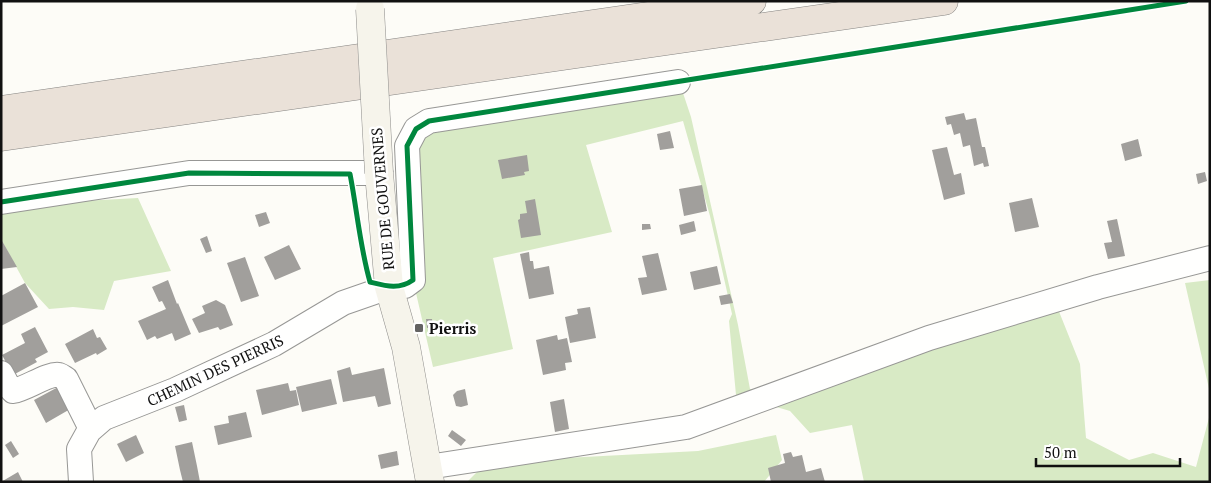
<svg xmlns="http://www.w3.org/2000/svg" width="1211" height="483" viewBox="0 0 1211 483" font-family="'PT Serif',serif">
<style>
.forest{fill:#d8eac5}
.building{fill:#a19f9c}
.lines{fill:none;stroke-linecap:round;stroke-linejoin:round}
.street-casing{stroke:#979795;stroke-width:26}
.secondary-casing{stroke:#8e8d8b;stroke-width:29}
.highway-casing{stroke:#858482;stroke-width:29}
.street{stroke:#fffffe;stroke-width:24}
.secondary{stroke:#f6f4eb;stroke-width:28}
.highway{stroke:#eae1d8;stroke-width:28}
.secondary-bridge-casing{stroke:#8e8d8b;stroke-width:29;stroke-linecap:butt}
.secondary-bridge{stroke:#f6f4eb;stroke-width:28}
.cycleway-casing{stroke:#fff;stroke-width:8}
.cycleway{stroke:#00873e;stroke-width:5}
.poi-dot{fill:#646362;stroke:#fff;stroke-width:2}
.labels{text-anchor:middle;dominant-baseline:central;stroke-width:5;stroke-linejoin:round;paint-order:stroke}
.street-label{font-size:15px;fill:#111;stroke:#fff}
.poi-label{font-size:15px;font-weight:bold;fill:#111;stroke:#fff;text-anchor:start}
</style>
<rect width="100%" height="100%" fill="#fdfcf7"/>
<path class="forest" d="M681,87L691,117L738,325L750,389H815L912,356L1058,309L1080,364L1086,438L1129,460L1153,453L1196,467L1210,414V482H864L852,425L810,433L790,411L736,395L729,321L732,314L710,216L683,121L586,145L612,232L493,258L513,349L433,367L413,280L409,161L434,126Z
M138,198L171,271L114,281L104,310L73,307L49,309L25,283L1,239V211L64,202Z
M1210,280V393L1185,283Z
M776,435L782,460L764,482H467L487,462L698,451Z"/>
<path class="building" d="M964,113L966,120L976,118L982,147H985L989,166L984,167L983,163L974,166L970,145L963,147L960,133L954,135L951,124L947,125L945,117Z
M670,131L674,148L660,150L657,134Z
M1138,139L1142,156L1125,161L1121,144Z
M947,147L954,175L961,173L965,194L944,200L932,150Z
M527,155L529,171L524,172L525,175L502,179L498,160Z
M1205,172L1207,181L1198,184L1196,174Z
M702,185L707,211L684,216L679,189Z
M1032,198L1039,227L1015,232L1009,203Z
M535,199L541,235L521,238L518,220L520,219V214L527,213L525,201Z
M266,212L270,223L259,227L255,215Z
M1117,219L1125,256L1108,259L1104,243L1112,242L1107,221Z
M694,221L696,231L681,235L679,225Z
M642,224H650L651,229L642,230Z
M207,236L212,251L206,253L200,239Z
M1,239L17,267L1,269Z
M289,245L301,269L275,280L264,257Z
M529,252L530,261H533L534,269L549,266L554,294L529,299L520,254Z
M658,253L667,290L642,295L638,278L647,277L642,256Z
M245,257L259,296L241,302L227,263Z
M717,266L721,284L694,290L690,272Z
M168,280L177,304L178,303L191,334L175,341L172,333L157,339L155,336L147,340L138,321L166,309L162,301L159,302L152,287Z
M25,283L38,307L1,326V296Z
M730,294L733,303L721,305L719,296Z
M216,300L225,305L233,325L220,330L218,327L199,333L192,319L205,313L202,306Z
M590,307L596,338L570,343L565,317L578,314L577,309Z
M426,319H432L433,327L427,328Z
M35,327L48,352L35,359L37,362L13,375L2,355L25,343L21,334Z
M93,329L97,338L100,337L107,349L97,355L96,353L75,363L65,344Z
M557,335L558,340L567,338L572,362L565,363L566,370L543,375L536,340Z
M350,367L352,375L384,368L391,404L378,407L375,396L343,402L337,371Z
M331,379L337,404L302,412L296,387Z
M288,383L290,391L296,390L299,405L262,415L256,390Z
M60,386L72,408L46,423L34,400Z
M465,389L468,405L461,407L456,406L453,395L457,391Z
M564,399L569,429L555,432L550,402Z
M184,405L187,420L179,422L175,407Z
M246,412L252,437L218,445L214,426L229,423L228,416Z
M452,430L466,440L461,446L448,436Z
M136,435L144,453L126,462L117,444Z
M11,441L19,454L13,458L5,445Z
M192,442L197,466L200,482H183L180,470L175,446Z
M397,451L399,465L381,469L378,455Z
M791,452L793,457L802,455L806,472L821,468L825,482H771L768,468L785,463L783,454Z
M18,472L23,482H1Z"/>
<g class="lines">
<defs>
<path id="street" d="M1,202L189,173H379
M1,373L7,384L13,391C26,389 48,373 59,375C62,376 64,378 66,379L91,429
M428,467L686,427L929,338L1098,287L1210,258
M81,482L79,449L89,431L104,418L175,390L274,344L343,303L389,287L405,286L413,280L407,146L416,129L429,121L678,82"/>
<path id="secondary" d="M379,173L389,287L406,347L430,482"/>
<path id="highway" d="M1,110L752,1
M1,137L944,1"/>
</defs>
<use href="#street" class="street-casing"/>
<use href="#secondary" class="secondary-casing"/>
<use href="#highway" class="highway-casing"/>
<use href="#street" class="street"/>
<use href="#secondary" class="secondary"/>
<use href="#highway" class="highway"/>
<defs>
<path id="secondary-bridge" d="M370,9L379,173"/>
</defs>
<use href="#secondary-bridge" class="secondary-bridge-casing"/>
<use href="#secondary-bridge" class="secondary-bridge"/>
<defs>
<path id="cycleway" d="M1,202L189,173L350,174C357,210 360,247 370,282C386,286 399,290 413,280L407,146L416,129L429,121L1186,1"/>
</defs>
<use href="#cycleway" class="cycleway-casing"/>
<use href="#cycleway" class="cycleway"/>
</g>
<rect class="poi-dot" x="414" y="323" width="10" height="10" rx="2.5"/>
<g class="labels">
<g class="street-label">
<text transform="translate(382 199) rotate(-95)">RUE DE GOUVERNES</text>
<text transform="translate(215 370) rotate(-25)">CHEMIN DES PIERRIS</text>
</g>
<g class="poi-label">
<text x="429" y="328">Pierris</text>
</g>
</g>
<rect width="1211" height="483" fill="none" stroke="#111111" stroke-width="5"/>
<path d="M1036 458v8h144v-8" fill="none" stroke="#111111" stroke-width="2.5"/>
<text x="1044" y="458" font-size="15" fill="#111111" stroke="#ffffff" stroke-width="4" paint-order="stroke">50 m</text>
</svg>
